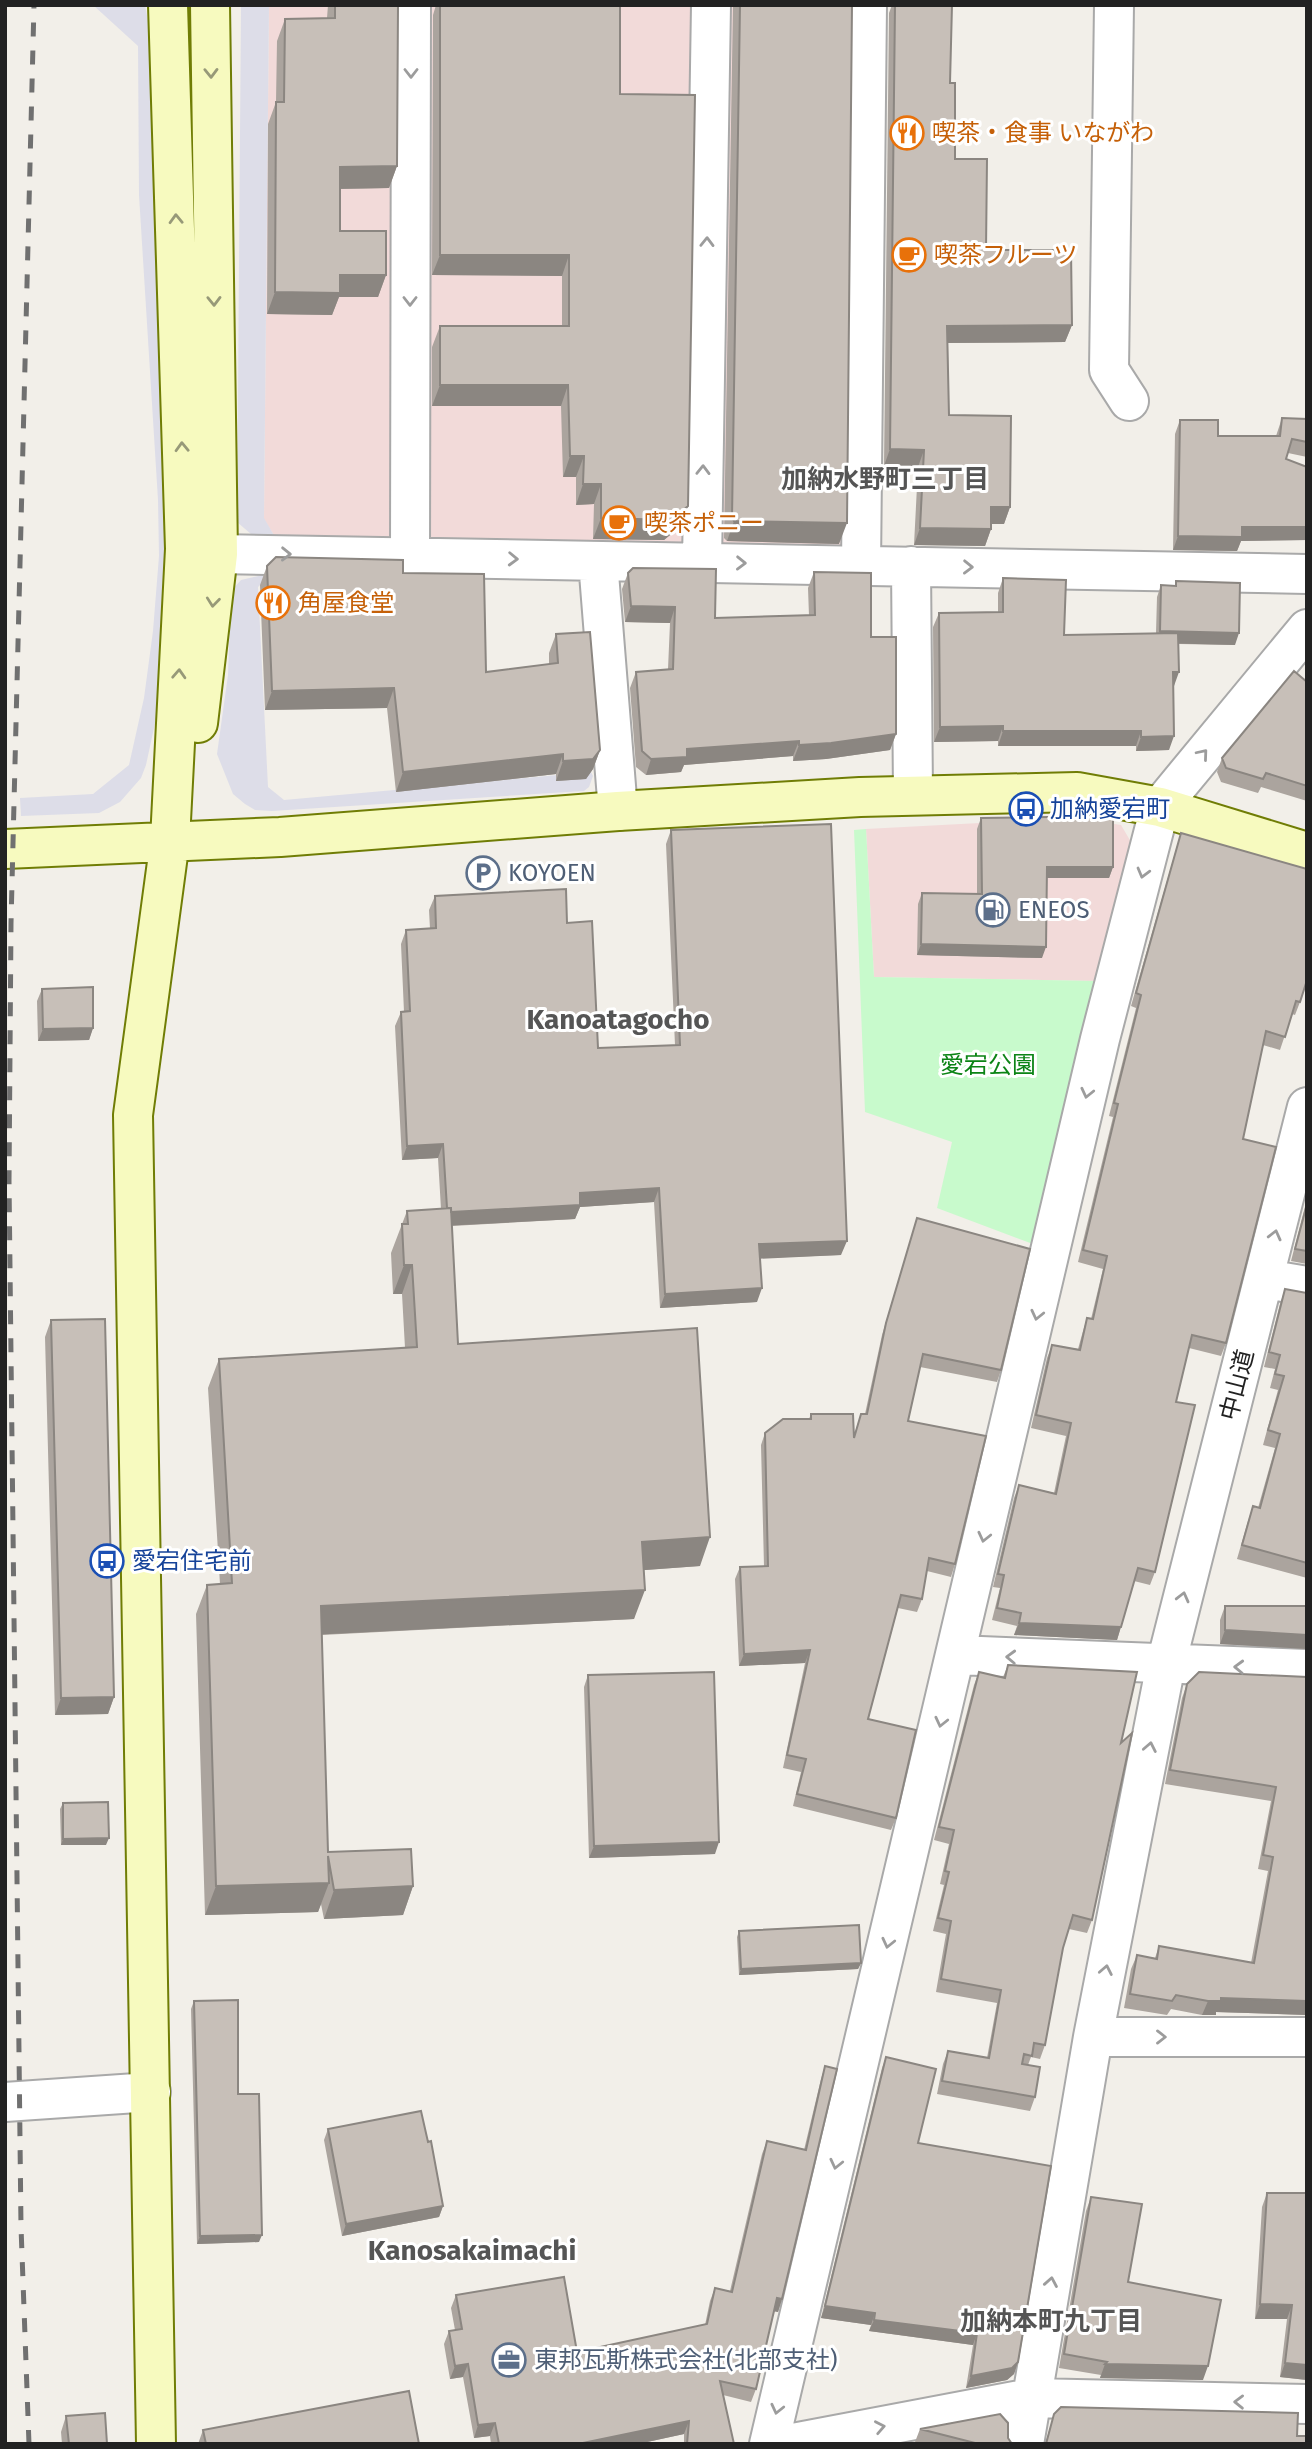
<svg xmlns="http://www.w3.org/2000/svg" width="1312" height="2449" viewBox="0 0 1312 2449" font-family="'Fira Sans','Noto Sans JP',sans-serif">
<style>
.commercial{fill:#f2dad9}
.park{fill:#c8facc}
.plaza{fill:#dddde8}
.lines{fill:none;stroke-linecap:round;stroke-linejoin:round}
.street-casing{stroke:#a9a9a9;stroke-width:42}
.secondary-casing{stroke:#707d05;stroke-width:42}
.street{stroke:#fff;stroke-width:38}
.secondary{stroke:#f7fabf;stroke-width:38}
.rail{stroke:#707070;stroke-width:5;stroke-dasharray:14 14;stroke-linecap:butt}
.wall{fill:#aba49e}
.shaded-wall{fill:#8b8681}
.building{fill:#c7bfb8;stroke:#8b8681;stroke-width:2}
.oneway{stroke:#979978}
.oneway2{stroke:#9c9c9c}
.labels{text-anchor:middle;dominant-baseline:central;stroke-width:6;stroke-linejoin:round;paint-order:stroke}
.food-label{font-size:24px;fill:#c56008;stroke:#fff;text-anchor:start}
.transit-label{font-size:24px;fill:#164399;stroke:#fff;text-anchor:start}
.service-label{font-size:24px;fill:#4e5e75;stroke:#fff;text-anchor:start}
.park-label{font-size:24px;fill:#0c8416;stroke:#fff}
.street-label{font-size:24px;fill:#222;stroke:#fff}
.neighbourhood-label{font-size:26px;font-weight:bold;fill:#555;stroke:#fff}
.quarter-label{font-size:28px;font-weight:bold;fill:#555;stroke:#fff}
</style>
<rect width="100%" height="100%" fill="#f2efe9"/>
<path class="commercial" d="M269,5H852L850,541L836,553L275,537L264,519Z
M1075,818L1121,825L1131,842L1098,981L874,977L866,829Z"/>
<path class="park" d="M866,829L874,977L1098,981L1033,1244L937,1208L952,1142L865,1112L854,830Z"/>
<path class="plaza" d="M93,5H145L153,48L171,426L160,700L146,765L141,778L120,802L99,813L21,816L20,798L93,794L129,765L144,698L153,631L159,556L158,500L139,195L138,46Z
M241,5H269L264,518L275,537L251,534L237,522Z
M272,573L258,587L268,787L284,800L591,772L593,776L589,787L584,791L272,811L255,810L245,804L233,794L217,754L228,675L231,591L241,580Z"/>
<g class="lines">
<defs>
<path id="street" d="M1114,5L1109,370L1129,401
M218,554L1307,574
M410,556L411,5
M598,561L618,811
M702,563L711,5
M861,566L867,5
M911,566L913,794
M1265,1279L1307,1286
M956,1655L1307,1669
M1093,2037H1307
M5,2102L151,2092
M769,2444L1100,1039L1160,807L1307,629
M788,2444L1031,2398L1307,2404
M1024,2444L1093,2037L1166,1664L1307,1107"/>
<path id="secondary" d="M198,723L218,554L210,5
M5,849L280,837L618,811L860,797L1077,792L1160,807L1307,852
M156,2444L133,1115L170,840L185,549L168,5"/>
</defs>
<use href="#street" class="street-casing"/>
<use href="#secondary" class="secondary-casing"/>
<use href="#street" class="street"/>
<use href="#secondary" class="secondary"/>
<path class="rail" d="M29,2444L21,2227L9,1181L11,923L34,5"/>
</g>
<path class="wall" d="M328,5H398L397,166L389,188L340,189V231L386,275L378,297H339L332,315L267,314L268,124L276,102L277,41L285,19L327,18Z
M436,5H620V94L681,526L664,540L593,539L594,504L576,505V477H563L561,406H432V347L440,326H562V276L432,275L433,15Z
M733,5H852L839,544L727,541L724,538Z
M892,5H952L950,83L955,159L986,250L1072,325L1065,342L948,343L949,415L1010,507L1004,524H991V529L985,546L914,545L918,467L884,466L889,13Z
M1282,418L1307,419V457L1288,453L1286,459L1307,467V540L1241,541L1237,551L1173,550L1175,434L1180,420L1218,436H1276Z
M267,566L403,573L486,672L549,664V653L556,634L600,750L593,769L586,779L556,781V774L396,792L387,708L265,710L260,585Z
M814,572L871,637L896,734L890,750L826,759L793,761V756L684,765L681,772L646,775L636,767L630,688L636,672L668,669L670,623L625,622L622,589L628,573L715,618L809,616L808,588Z
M1003,578L1064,635L1156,633L1157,597L1161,585L1175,586L1176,581L1235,645L1179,644L1174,686H1173L1169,750L1136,751V746H998V741L934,742L933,627L939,613L998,612V593Z
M1307,682V801L1261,787L1258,793L1221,782L1217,772L1222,758Z
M981,818L1113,867L1109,878H1047L1042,958L917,955L918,904L922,893L977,894V829Z
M671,830L841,1255L760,1258L757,1302L660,1308L654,1202L580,1207L575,1219L452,1226L458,1344L700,1566L644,1570L634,1619L322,1635L328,1852L413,1886L403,1915L324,1919L321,1904L318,1912L205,1915L196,1614L207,1585L220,1584L208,1388L219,1359L405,1348L402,1294H393L391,1253L407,1211L441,1209L438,1158L402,1160L395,1026L401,1012H404L401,944L406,930L430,929L429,910L435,896L567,923L598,1048L675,1045L666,844Z
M1181,833L1300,1002L1295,1015L1292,1014L1280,1050L1263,1045L1243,1139L1226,1343L1221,1356L1189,1348L1176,1402L1155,1572L1150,1585L1134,1581L1117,1640L1014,1635L1017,1626L992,1620L1000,1588L993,1587L1014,1498L1019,1485L1054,1493L1066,1436L1031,1428L1047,1358L1052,1345L1078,1349L1083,1331L1087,1318L1091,1319L1103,1269L1078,1262L1113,1117L1109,1116L1136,1008L1131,1006L1177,846Z
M42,989L93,1028L89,1040L38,1041L37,1001Z
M1307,1199V1264L1291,1261Z
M917,1218L1001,1370L997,1382L920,1367L908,1421L955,1564L951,1577L927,1571L922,1599L917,1612L898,1608L868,1719L896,1818L891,1830L793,1806L801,1772L783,1768L805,1663L739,1666L735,1579L740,1567L764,1566L761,1445L765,1433L809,1419L811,1414L854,1435L861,1414H865L882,1335Z
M1285,1289L1307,1293V1578L1237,1559L1248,1521L1253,1506L1258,1508L1275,1448L1263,1445L1278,1390L1270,1388L1275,1369L1264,1367L1280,1304Z
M51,1320L114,1697L108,1714L55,1715L45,1337Z
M1225,1606H1307V1649L1220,1644V1620Z
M1008,1665L1121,1743L1092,1920L1087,1933L1069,1929L1063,1948L1045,2045L1040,2059L1031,2057L1028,2065L1035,2097L1030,2111L937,2094L943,2064L948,2051L987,2058L997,2003L936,1992L946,1934L933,1931L944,1885L940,1884L949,1844L934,1840L974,1685L979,1672L1003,1677Z
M588,1675L715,1854L589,1858L584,1687Z
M1307,1677V2015L1216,2012V2015H1202L1171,2009L1167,2015L1124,2008L1131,1969L1137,1955L1155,1958L1159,1946L1251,1963L1268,1871L1258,1869L1271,1801L1165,1784L1182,1698L1187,1684Z
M63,1803L106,1845H61L60,1809Z
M739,1931L861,1963L858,1969L739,1975L737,1937Z
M194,2001L259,2242L197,2244L191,2009Z
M886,2057L918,2143L1018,2362L1014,2374L1007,2380L966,2388L973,2345L869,2331L871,2325L821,2318L882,2068Z
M825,2066L782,2299L778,2312L774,2311L756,2389L751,2402L723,2395L734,2444H684V2434L638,2444H491L490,2436L474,2438L463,2377L450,2379L444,2344L449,2331L455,2330L451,2308L456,2295L577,2352L705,2325L710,2301L715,2288L730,2291L762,2154L767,2141L804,2150L821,2079Z
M328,2129L428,2142L443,2206L439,2217L342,2236L324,2140Z
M1267,2193L1307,2380L1280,2377L1287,2319H1255L1262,2207Z
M1091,2197L1128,2282L1203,2380L1100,2378L1101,2375L1059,2368L1086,2211Z
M1054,2414L1297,2436L1307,2444H1045Z
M66,2416L107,2444H62L61,2432Z
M920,2429L1008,2438L1012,2444H921L915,2442Z
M203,2430L419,2444H198Z"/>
<path class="shaded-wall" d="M397,166L389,188L332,189L340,167Z
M440,255H569L562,276L432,275Z
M340,275H386L378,297H339L332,315L267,314L275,292Z
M1072,325L1065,342L941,343L947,326Z
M440,385H568L561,406H432Z
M890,449L924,450L918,467L884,466Z
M570,456H584L576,477H563Z
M583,484H601L594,504L576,505Z
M688,506L681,526L664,540L593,539L601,518Z
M991,507H1010L1004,524H985Z
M734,521L847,523L839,544L727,541Z
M1242,527H1307V540L1241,541L1237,551L1173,550L1178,536Z
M920,528L991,529L985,546L914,545Z
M631,606L675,607L670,623L625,622Z
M1160,631L1239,633L1235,645L1156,643Z
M1173,672H1179L1174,686L1167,687Z
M394,688L387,708L265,710L272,691Z
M1003,726L998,741L934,742L940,727Z
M1003,731H1141L1136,746H998Z
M896,734L890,750L826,759L793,761L799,745Z
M1174,736L1169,750L1136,751L1141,737Z
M799,741L793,756L684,765L681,772L646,775L651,759L687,749Z
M600,750L593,769L586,779L556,781L563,761Z
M563,754L556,774L396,792L403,772Z
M1047,867H1113L1109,878H1043Z
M921,944L1046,947L1042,958L917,955Z
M93,1028L89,1040L38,1041L43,1029Z
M443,1144L438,1158L402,1160L407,1146Z
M659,1188L654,1202L580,1207L575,1219L442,1226L447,1212L580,1193Z
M847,1241L841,1255L754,1259L759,1244Z
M404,1265H412L402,1294H393Z
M762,1288L757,1302L660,1308L665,1294Z
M710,1537L700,1566L632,1571L642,1542Z
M645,1590L634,1619L310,1635L321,1606Z
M1019,1623L1121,1627L1117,1640L1014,1635Z
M1225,1630L1307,1635V1649L1220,1644Z
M810,1650L805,1663L739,1666L744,1654Z
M114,1697L108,1714L55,1715L61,1698Z
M109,1838L106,1845H61L63,1839Z
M719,1842L715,1854L589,1858L594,1846Z
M329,1883L318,1912L205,1915L216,1886Z
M413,1886L403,1915L324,1919L334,1890Z
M861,1963L858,1969L739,1975L741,1969Z
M1221,1998L1307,2001V2015L1216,2012V2015H1202L1208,2001Z
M443,2206L439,2217L342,2236L346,2224Z
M262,2235L259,2242L197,2244L200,2236Z
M777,2298L782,2299L778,2312L773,2311Z
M1260,2304L1292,2305L1287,2319H1255Z
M825,2306L875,2313L871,2325L821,2318Z
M874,2320L977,2333L973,2345L869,2331Z
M1018,2362L1014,2374L1007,2380L966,2388L971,2376Z
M1285,2363L1307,2365V2380L1280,2377Z
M468,2364L463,2377L450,2379L455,2366Z
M1105,2364L1208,2366L1203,2380L1100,2378Z
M689,2421L684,2434L638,2444H578Z
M495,2423L490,2436L474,2438L478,2425Z"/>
<path class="building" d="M335,5H398L397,166L340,167V231H386V275H340V293L275,292L276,102H284L285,19L335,18Z
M440,5H620V94L695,95L688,506L672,520L601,518V484H583L584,456H570L568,385H440V326H569V255H440Z
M740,5H852L847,523L734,521L732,517Z
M895,5H952L950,83H955V159H987L986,250H1071L1072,325L947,326L949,415L1011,416L1010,507H991V529L920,528L924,450L890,449Z
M1282,418L1307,419V442L1292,439L1286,459L1307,467V527H1242V537L1178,536L1180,420H1218V436H1280Z
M276,557L403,560V573L484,574L486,672L558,663L556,634L590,632L600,750L593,759L563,761V754L403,772L394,688L272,691L267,566Z
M633,568L716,569L715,618L815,615L814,572L871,573V637H896V734L831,743L799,745V741L687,749V757L651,759L642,751L636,672L673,669L675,607L631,606L628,573Z
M1003,578L1066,580L1064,635L1178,633L1179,672H1173L1174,736L1141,737V731H1003V726L940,727L939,613L1003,612Z
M1176,581L1240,583L1239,633L1160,631L1161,585L1176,586Z
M1294,671L1307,682V786L1266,773L1263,779L1226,768L1222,758Z
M1113,816V867H1047L1046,947L921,944L922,893L982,894L981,818Z
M831,824L847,1241L759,1244L762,1288L665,1294L659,1188L580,1193V1205L451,1212V1208H447L443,1144L407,1146L401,1012L410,1011L406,930L436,928L435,896L566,889L567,923L592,921L598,1048L680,1045L671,830Z
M1181,833L1307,869V980L1300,1002L1296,1001L1285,1037L1266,1031L1243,1139L1276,1147L1226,1343L1192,1335L1176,1402L1195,1405L1155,1572L1138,1568L1121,1627L1019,1623L1021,1613L997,1608L1004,1575L998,1574L1019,1485L1056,1494L1071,1423L1036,1415L1052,1345L1080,1350L1087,1318L1093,1319L1107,1256L1083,1250L1118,1104L1114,1103L1141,995L1136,993Z
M93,987V1028L43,1029L42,989Z
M1307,1204V1251L1295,1249Z
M451,1208L458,1344L697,1328L710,1537L642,1542L645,1590L321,1606L328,1852L411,1849L413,1886L334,1890L328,1856L329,1883L216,1886L207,1585L232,1583L219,1359L417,1347L412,1265H404L402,1224H408L407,1211Z
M917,1218L1030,1249L1001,1370L923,1354L908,1421L986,1436L955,1564L929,1558L922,1599L901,1595L868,1719L916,1730L896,1818L797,1794L806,1759L787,1755L810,1650L744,1654L740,1567L768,1566L765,1433L783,1419H811V1414H853L854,1438L861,1414H867L886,1323Z
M1285,1289L1307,1293V1563L1242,1545L1253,1506L1260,1508L1280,1434L1268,1430L1284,1376L1275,1374L1280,1355L1269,1352Z
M105,1319L114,1697L61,1698L51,1320Z
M1225,1606H1307V1635L1225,1630Z
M1008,1665L1137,1672L1121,1743L1132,1733L1092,1920L1073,1915L1063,1948L1045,2045L1034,2043L1032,2056L1024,2054L1022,2064L1040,2067L1035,2097L942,2081L948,2051L989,2058L1001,1990L941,1979L951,1921L938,1918L949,1872L945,1871L954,1830L939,1827L979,1672L1005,1678Z
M714,1672L719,1842L594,1846L588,1675Z
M1199,1672L1307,1677V2001L1221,1998V2001H1208L1176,1995L1172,2001L1130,1994L1137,1955L1157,1959L1159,1946L1254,1963L1273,1857L1263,1855L1276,1787L1170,1770L1187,1684Z
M108,1802L109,1838L63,1839V1803Z
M859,1925L861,1963L741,1969L739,1931Z
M238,2000V2094H259L262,2235L200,2236L194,2001Z
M886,2057L936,2069L918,2143L1051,2166L1018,2362L1012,2368L971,2376L977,2333L874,2320L875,2313L825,2306Z
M825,2066L837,2069L782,2299L777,2298L756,2389L720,2381L734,2444H687L689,2421L578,2444H499L495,2423L478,2425L468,2364L455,2366L449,2331L462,2329L456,2295L564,2277L577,2352L707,2324L715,2288L732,2292L767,2141L806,2150Z
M421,2111L428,2142L431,2141L443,2206L346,2224L328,2129Z
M1267,2193H1307V2365L1285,2363L1292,2305L1260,2304Z
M1091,2197L1142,2204L1128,2282L1221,2300L1208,2366L1105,2364L1107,2362L1064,2354Z
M409,2391L419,2444H206L203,2430Z
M1061,2407L1298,2413L1297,2436H1307V2444H1046L1054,2414Z
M105,2413L107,2444H69L66,2416Z
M1000,2414L1008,2423V2438L1012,2444H979L920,2429Z"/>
<defs><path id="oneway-chevron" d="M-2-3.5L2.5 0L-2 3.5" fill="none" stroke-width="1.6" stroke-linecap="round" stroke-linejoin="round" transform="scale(1.75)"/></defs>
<g class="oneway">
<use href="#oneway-chevron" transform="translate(211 73) rotate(89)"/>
<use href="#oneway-chevron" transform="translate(176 219) rotate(-92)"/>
<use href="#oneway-chevron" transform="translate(214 301) rotate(89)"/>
<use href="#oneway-chevron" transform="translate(182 447) rotate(-92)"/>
<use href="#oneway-chevron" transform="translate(213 602) rotate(96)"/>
<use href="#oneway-chevron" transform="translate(179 674) rotate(-87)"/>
</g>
<g class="oneway2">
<use href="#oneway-chevron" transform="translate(411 73) rotate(90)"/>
<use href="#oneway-chevron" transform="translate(707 242) rotate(-89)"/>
<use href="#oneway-chevron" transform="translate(410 301) rotate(90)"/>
<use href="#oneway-chevron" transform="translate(703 470) rotate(-89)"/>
<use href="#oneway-chevron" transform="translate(286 554) rotate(1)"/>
<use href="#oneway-chevron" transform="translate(513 559) rotate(2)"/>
<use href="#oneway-chevron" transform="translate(741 563) rotate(1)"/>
<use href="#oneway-chevron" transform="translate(968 567) rotate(1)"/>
<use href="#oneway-chevron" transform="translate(1203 754) rotate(-50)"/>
<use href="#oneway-chevron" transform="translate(1143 873) rotate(105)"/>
<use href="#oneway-chevron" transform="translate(1087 1093) rotate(103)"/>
<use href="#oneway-chevron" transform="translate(1275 1235) rotate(-76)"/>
<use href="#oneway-chevron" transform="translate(1037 1315) rotate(103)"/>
<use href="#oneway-chevron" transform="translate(984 1537) rotate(103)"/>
<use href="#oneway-chevron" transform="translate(1183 1597) rotate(-76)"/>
<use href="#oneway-chevron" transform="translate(1011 1657) rotate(-178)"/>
<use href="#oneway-chevron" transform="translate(1239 1667) rotate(-178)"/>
<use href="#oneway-chevron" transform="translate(941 1722) rotate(103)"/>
<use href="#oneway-chevron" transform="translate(1150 1747) rotate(-79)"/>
<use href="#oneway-chevron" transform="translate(888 1943) rotate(103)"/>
<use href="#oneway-chevron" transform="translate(1106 1970) rotate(-79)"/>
<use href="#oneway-chevron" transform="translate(1161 2037)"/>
<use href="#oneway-chevron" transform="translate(836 2164) rotate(103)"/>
<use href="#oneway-chevron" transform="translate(1051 2282) rotate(-80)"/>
<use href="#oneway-chevron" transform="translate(1239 2402) rotate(-179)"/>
<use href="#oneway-chevron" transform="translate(777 2409) rotate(103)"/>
<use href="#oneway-chevron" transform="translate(880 2427) rotate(-11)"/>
</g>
<defs>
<symbol id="restaurant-ring" viewBox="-11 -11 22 22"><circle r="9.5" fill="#fff" stroke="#e8710a" stroke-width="1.5"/><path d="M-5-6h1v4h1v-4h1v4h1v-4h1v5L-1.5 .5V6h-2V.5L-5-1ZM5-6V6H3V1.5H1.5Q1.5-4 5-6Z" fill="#e8710a"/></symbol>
<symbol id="cafe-ring" viewBox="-11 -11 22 22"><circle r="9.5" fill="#fff" stroke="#e8710a" stroke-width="1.5"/><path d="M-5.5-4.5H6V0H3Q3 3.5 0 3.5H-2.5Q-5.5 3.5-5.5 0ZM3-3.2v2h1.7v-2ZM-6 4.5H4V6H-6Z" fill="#e8710a"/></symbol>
<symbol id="bus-ring" viewBox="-11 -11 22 22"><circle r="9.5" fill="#fff" stroke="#1a4fb4" stroke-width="1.5"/><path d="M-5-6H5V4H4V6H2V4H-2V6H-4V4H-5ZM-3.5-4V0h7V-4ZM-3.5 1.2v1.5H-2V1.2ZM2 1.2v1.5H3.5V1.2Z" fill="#1a4fb4"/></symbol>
<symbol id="parking-ring" viewBox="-11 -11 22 22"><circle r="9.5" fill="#fff" stroke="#5c6f8a" stroke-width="1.5"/><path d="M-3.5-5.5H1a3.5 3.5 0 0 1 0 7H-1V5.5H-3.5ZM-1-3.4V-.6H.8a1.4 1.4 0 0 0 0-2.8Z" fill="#5c6f8a"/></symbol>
<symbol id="fuel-ring" viewBox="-11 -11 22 22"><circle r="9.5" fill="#fff" stroke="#5c6f8a" stroke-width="1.5"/><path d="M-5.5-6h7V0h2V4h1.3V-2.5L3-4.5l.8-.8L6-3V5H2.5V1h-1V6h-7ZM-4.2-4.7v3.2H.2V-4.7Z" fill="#5c6f8a"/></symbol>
<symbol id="office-ring" viewBox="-11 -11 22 22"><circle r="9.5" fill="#fff" stroke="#5c6f8a" stroke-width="1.5"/><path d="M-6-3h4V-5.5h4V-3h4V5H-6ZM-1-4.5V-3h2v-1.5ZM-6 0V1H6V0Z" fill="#5c6f8a"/></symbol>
</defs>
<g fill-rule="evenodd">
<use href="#restaurant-ring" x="888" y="114" width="38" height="38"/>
<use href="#cafe-ring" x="890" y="236" width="38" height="38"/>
<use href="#cafe-ring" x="600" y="504" width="38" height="38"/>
<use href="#restaurant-ring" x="254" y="584" width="38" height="38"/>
<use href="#bus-ring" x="1007" y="790" width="38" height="38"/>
<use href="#parking-ring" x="464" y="854" width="38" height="38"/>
<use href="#fuel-ring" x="974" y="891" width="38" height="38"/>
<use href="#bus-ring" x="88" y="1542" width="38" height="38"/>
<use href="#office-ring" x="490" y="2341" width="38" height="38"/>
</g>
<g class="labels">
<g class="food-label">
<text x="932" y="133">喫茶・食事 いながわ</text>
<text x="934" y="255">喫茶フルーツ</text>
<text x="644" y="523">喫茶ポニー</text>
<text x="298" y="603">角屋食堂</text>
</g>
<g class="transit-label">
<text x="1050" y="809">加納愛宕町</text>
<text x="132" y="1561">愛宕住宅前</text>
</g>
<g class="service-label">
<text x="508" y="873">KOYOEN</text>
<text x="1018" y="910">ENEOS</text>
<text x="534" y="2360">東邦瓦斯株式会社(北部支社)</text>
</g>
<g class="park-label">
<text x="988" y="1065">愛宕公園</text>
</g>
<g class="street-label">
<text transform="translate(1237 1385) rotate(-76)">中山道</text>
</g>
<g class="neighbourhood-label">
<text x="885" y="479">加納水野町三丁目</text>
<text x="1051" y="2321">加納本町九丁目</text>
</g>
<g class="quarter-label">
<text x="618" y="1019">Kanoatagocho</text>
<text x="472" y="2250">Kanosakaimachi</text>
</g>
</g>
<rect width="1312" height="2449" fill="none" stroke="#222222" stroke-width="14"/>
</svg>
